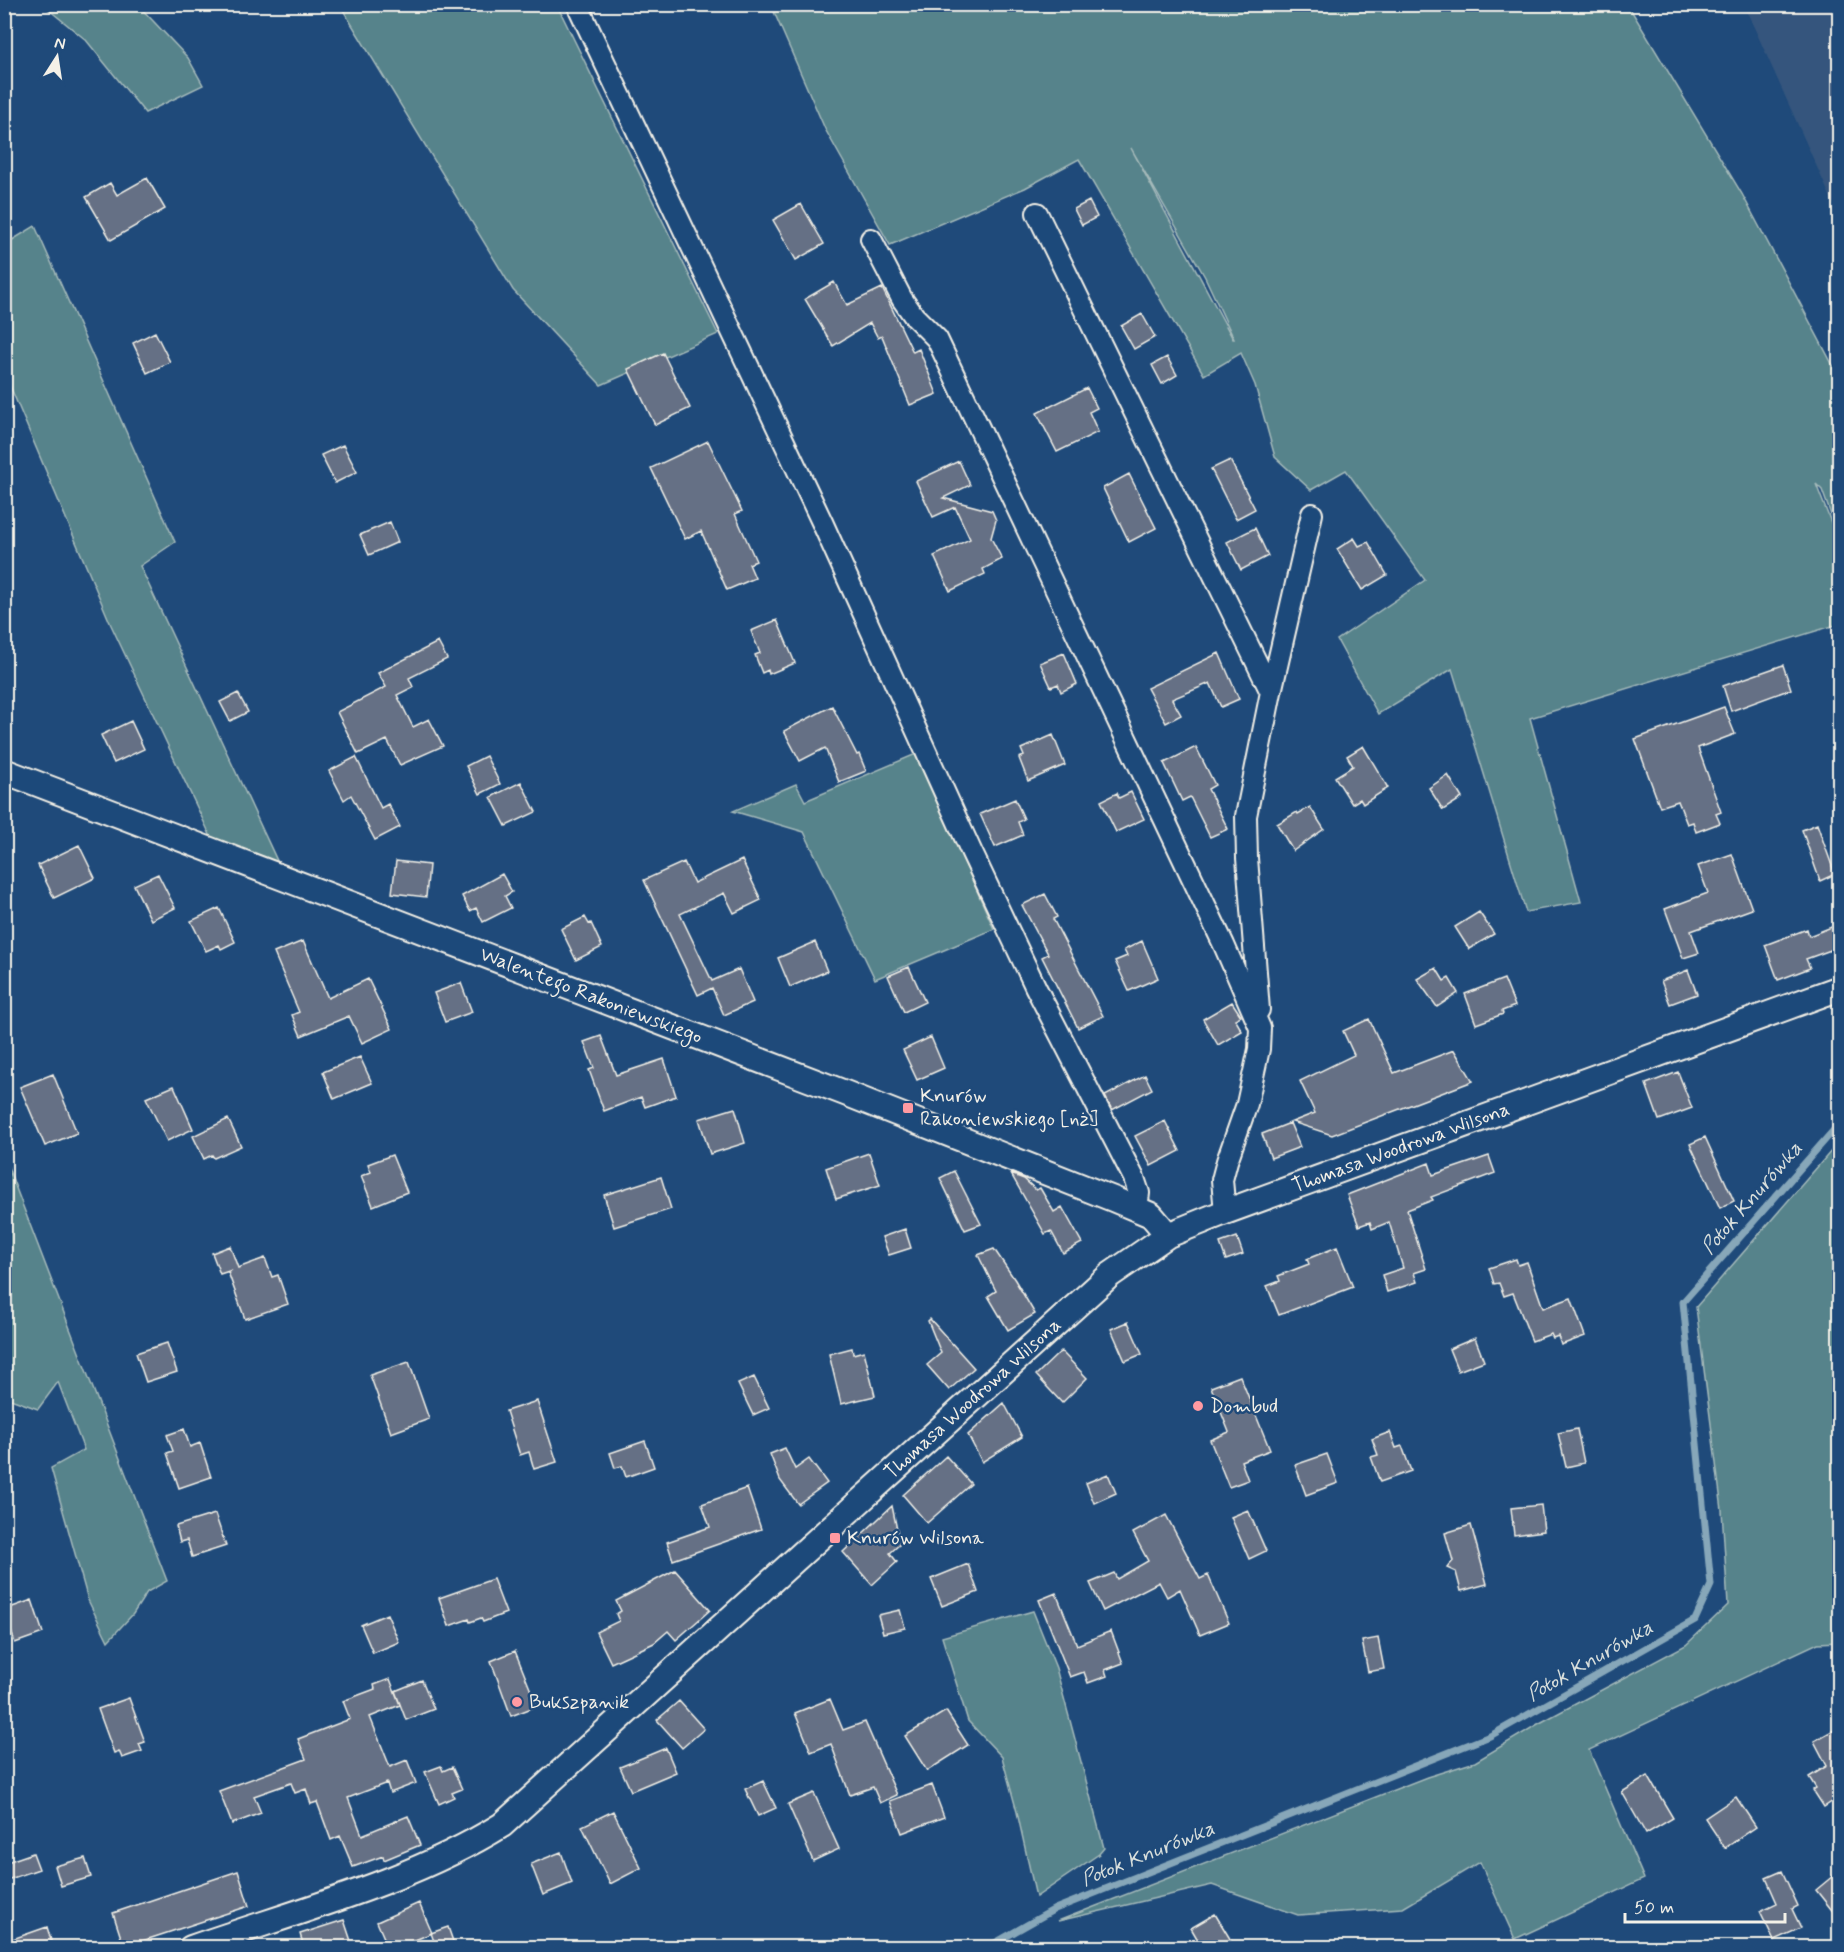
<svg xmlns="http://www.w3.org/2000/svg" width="1844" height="1952" viewBox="0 0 1844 1952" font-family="Mynerve,sans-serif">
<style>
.built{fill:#34557d}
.green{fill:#56838b;stroke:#a5baba;stroke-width:1.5;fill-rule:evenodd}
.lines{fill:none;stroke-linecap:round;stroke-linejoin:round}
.stream{stroke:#87a7b9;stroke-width:7}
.building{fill:#657085;stroke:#f4f1e8;stroke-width:1.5}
.minor-casing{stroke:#f4f1e8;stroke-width:24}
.tertiary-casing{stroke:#f4f1e8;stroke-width:28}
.minor{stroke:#1f4a7a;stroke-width:20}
.tertiary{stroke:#1f4a7a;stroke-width:24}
.poi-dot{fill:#ff9aa2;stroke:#1f4a7a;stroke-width:2}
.labels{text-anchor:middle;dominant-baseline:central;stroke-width:5;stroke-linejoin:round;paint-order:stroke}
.street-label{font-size:20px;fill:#f4f1e8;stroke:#1f4a7a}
.poi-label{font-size:20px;fill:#f4f1e8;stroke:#1f4a7a;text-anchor:start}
.water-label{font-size:21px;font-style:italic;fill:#d9dfdc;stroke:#1f4a7a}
</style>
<rect width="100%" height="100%" fill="#1f4a7a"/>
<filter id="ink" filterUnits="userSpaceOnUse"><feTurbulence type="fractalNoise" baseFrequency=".0167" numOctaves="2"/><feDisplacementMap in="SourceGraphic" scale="12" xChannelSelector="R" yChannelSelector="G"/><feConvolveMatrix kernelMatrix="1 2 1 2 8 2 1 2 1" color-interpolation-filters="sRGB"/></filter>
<g filter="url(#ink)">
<path class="built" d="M1744,5H1839V216Z"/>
<path class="green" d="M43,5H138L188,58L203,85L145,113L86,40Z
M340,5H557L718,334L601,385L513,290Z
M771,5H1628L1742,194L1839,377V537L1822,490L1816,484L1839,543V624L1530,718L1581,902L1526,912L1452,669L1378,714L1337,640L1425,580L1346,470L1311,490L1275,457L1255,385L1241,353L1204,375L1079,159L1025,188L890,245L825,129ZM1131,148L1205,277L1234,339H1233Z
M35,226L175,542L140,566L279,865L212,839L111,625L5,374L4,245Z
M916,754L994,929L875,979L804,832L733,811L796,784L805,801Z
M1839,1142V1642L1818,1643L1589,1750L1644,1879L1515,1939L1480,1862L1403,1908L1298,1915L1212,1885L1058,1921L1427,1777L1475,1762L1538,1724L1686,1645L1728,1605L1722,1510L1696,1307Z
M4,1157L167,1581L147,1592L133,1614L108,1641L88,1600L51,1468L84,1450L58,1382L38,1409L5,1397Z
M1033,1611L1056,1668L1104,1848L1099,1854L1036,1897L1017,1812L1002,1757L968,1721L942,1637Z"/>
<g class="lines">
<path class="stream" d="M986,1948L1055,1909L1490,1736L1695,1620L1711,1585L1683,1302L1840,1123"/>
</g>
<path class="building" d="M147,178L165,209L111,240L86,197L110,183L117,195Z
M1089,201L1097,217L1082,225L1074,209Z
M801,204L824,244L796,260L773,220Z
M834,282L847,305L882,288L913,352L919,349L937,394L910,405L882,336L878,338L870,323L833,346L805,299Z
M1142,314L1155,337L1134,349L1121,326Z
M155,332L170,362L147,373L133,343Z
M663,353L690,408L655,425L628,369Z
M1167,357L1177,375L1162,384L1152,365Z
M1087,388L1097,408L1089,412L1098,432L1057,452L1037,413Z
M708,441L742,511L735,514L756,561L749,564L755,578L727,590L701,531L685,539L651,468Z
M343,445L357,472L335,483L321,455Z
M1230,460L1255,509L1236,519L1211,469Z
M959,461L970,485L943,498L992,511L996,520L991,538L1002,559L983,569L985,574L950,591L934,556L970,539L955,507L933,517L916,481Z
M1129,474L1156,528L1129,542L1103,488Z
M390,522L398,542L369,555L360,535Z
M1255,528L1268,556L1241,570L1227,542Z
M1354,538L1359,546L1368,542L1387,575L1362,590L1337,549Z
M777,620L795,663L769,674L768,670L762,673L755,655L760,653L751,631Z
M438,642L447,659L409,678L413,687L397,695L413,727L429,719L443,746L400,765L387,740L358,754L337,712L386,687L378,673Z
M1064,653L1077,684L1061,692L1058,684L1051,687L1040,663Z
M1219,653L1239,699L1221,707L1210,683L1172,699L1181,715L1166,723L1147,688Z
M1783,665L1791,689L1731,711L1723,686Z
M238,693L248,712L230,721L220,702Z
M832,706L857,755L859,754L866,771L839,782L825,748L800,761L784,731Z
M1724,707L1735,734L1698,748L1721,812L1716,814L1720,823L1696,832L1693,822L1687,824L1678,801L1660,807L1635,739Z
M131,721L144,749L114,763L101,735Z
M1053,735L1065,765L1028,781L1019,758L1024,756L1021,749Z
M1363,746L1388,788L1363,804L1360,799L1352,804L1335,777L1353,766L1347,756Z
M1196,747L1215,785L1208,789L1228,829L1210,837L1190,797L1182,801L1164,763Z
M486,756L500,784L480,794L466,766Z
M356,757L381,808L388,804L400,827L375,840L351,795L344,800L329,771Z
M1448,775L1462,798L1443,810L1429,788Z
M521,782L536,812L506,826L491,797Z
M1131,792L1144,819L1116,832L1101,801L1117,793L1119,798Z
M1015,799L1024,819L1018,822L1023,835L995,847L980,814Z
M1310,807L1324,829L1293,851L1277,824L1297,812L1298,814Z
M1817,824L1835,874L1820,881L1802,830Z
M79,845L95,878L54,898L38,865Z
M1732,854L1752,909L1691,931L1699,953L1683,958L1665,909L1708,893L1698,866Z
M742,860L761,900L734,913L724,893L680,914L712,981L739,969L753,1002L724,1015L712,988L698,995L644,880L684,862L694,883Z
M396,861L429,865L426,897L392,893Z
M158,874L175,908L151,920L134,885Z
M502,874L512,892L505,896L511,908L483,922L476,908L470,911L462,896Z
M1045,894L1057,917L1053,919L1103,1016L1078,1028L1042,957L1048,954L1022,905Z
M219,908L235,942L221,949L219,945L206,951L191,921Z
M1479,912L1494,934L1469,949L1455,927Z
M585,917L589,924L591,923L602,947L576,960L561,929Z
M1834,926L1839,947L1806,959L1810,968L1778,980L1765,945L1807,929L1809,936Z
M303,941L328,998L368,979L392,1029L362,1043L349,1016L301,1036L292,1015L299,1012L274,953Z
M1142,941L1158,978L1129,991L1115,961L1127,956L1124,950Z
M815,942L827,971L790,987L778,958Z
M909,967L925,1002L904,1012L888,976Z
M1436,968L1444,981L1449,978L1458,993L1437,1007L1417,979Z
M1688,970L1697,994L1670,1004L1661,981Z
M1504,979L1515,1006L1502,1011L1503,1014L1476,1024L1465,994Z
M461,983L472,1012L445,1022L434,993Z
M1232,1002L1241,1016L1235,1019L1242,1031L1218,1045L1203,1019Z
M1369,1019L1394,1073L1454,1050L1473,1081L1332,1135L1292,1122L1315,1113L1300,1081L1354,1055L1343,1031Z
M601,1036L616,1075L664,1059L676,1096L645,1107L641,1097L604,1111L589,1070L594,1068L584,1042Z
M931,1037L944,1068L917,1080L903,1050Z
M360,1057L372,1083L334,1099L323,1072Z
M1678,1072L1692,1108L1659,1120L1646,1084Z
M53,1074L77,1133L45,1146L20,1087Z
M1145,1075L1152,1089L1112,1110L1105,1096Z
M174,1086L193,1129L167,1141L146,1098Z
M735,1108L745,1143L710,1154L699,1119Z
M228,1119L241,1146L214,1158L212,1155L204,1159L193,1136Z
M1165,1121L1180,1151L1151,1166L1135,1136Z
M1290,1123L1300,1147L1271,1158L1262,1134Z
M1705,1137L1734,1201L1720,1208L1690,1144Z
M869,1153L880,1185L836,1199L826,1168Z
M392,1155L407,1192L373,1206L361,1176L371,1172L368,1164Z
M1489,1156L1495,1173L1431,1197L1433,1200L1407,1210L1426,1269L1414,1273L1417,1282L1387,1292L1382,1275L1403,1268L1389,1222L1372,1229L1370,1222L1359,1226L1347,1195L1429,1163L1433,1175Z
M954,1171L981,1224L965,1230L940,1178Z
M1011,1174L1024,1179L1036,1190L1040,1188L1054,1212L1062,1207L1082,1243L1063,1253L1051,1231L1045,1234Z
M661,1177L671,1209L614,1227L604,1195Z
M905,1229L911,1248L889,1255L882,1237Z
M1237,1237L1243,1254L1226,1260L1220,1243Z
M230,1246L238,1268L265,1258L272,1277L278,1275L288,1304L245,1319L228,1272L232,1270L220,1274L212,1253Z
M1337,1247L1353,1287L1279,1315L1267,1286L1280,1281L1278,1276L1309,1264L1307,1259Z
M994,1249L1015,1280L1035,1314L1008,1330L988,1296L996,1291L978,1255Z
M1516,1259L1518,1265L1527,1262L1543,1308L1571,1298L1585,1336L1561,1345L1558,1336L1553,1338L1551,1334L1532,1341L1513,1293L1504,1296L1499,1283L1494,1284L1489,1268Z
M930,1319L974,1368L949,1390L927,1365L941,1353L928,1321Z
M1128,1322L1142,1354L1125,1361L1111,1329Z
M1475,1338L1484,1361L1458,1371L1449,1349Z
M167,1343L177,1372L146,1382L136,1353Z
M852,1348L853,1354L864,1351L875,1396L841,1404L829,1354Z
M1061,1351L1087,1378L1062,1403L1036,1375Z
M409,1362L429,1419L391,1433L370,1375Z
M1240,1376L1270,1450L1241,1461L1248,1480L1229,1487L1210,1440L1229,1432L1211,1387Z
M754,1377L769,1408L753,1415L738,1384Z
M537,1401L557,1462L534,1469L529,1452L520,1455L506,1411Z
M1004,1403L1022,1437L982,1462L968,1435Z
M184,1429L190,1447L200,1443L211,1477L179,1488L167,1453L173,1451L167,1435Z
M1577,1429L1584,1463L1566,1467L1558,1433Z
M1390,1432L1396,1448L1402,1446L1411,1471L1380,1482L1371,1457L1378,1455L1372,1439Z
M645,1441L654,1467L626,1477L622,1466L615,1468L610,1453Z
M785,1448L795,1469L809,1459L827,1483L798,1504L780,1480L770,1454Z
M1327,1454L1338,1483L1306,1495L1295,1465Z
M946,1456L971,1484L927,1523L903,1495Z
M1108,1474L1116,1493L1094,1503L1086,1483Z
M747,1488L761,1529L673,1560L667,1542L710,1527L702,1504Z
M1541,1505L1544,1531L1514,1535L1511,1508Z
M892,1506L900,1544L890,1553L897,1562L872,1585L843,1552Z
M1248,1510L1266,1551L1249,1559L1231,1517Z
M215,1514L226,1546L192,1557L187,1540L180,1542L176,1526Z
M1166,1515L1200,1579L1208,1575L1229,1623L1200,1635L1180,1589L1167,1597L1159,1582L1103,1611L1090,1583L1114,1573L1117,1579L1148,1561L1133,1533Z
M1471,1525L1487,1584L1461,1591L1456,1572L1447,1568L1453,1561L1445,1533Z
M968,1564L978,1592L942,1606L931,1579Z
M675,1570L710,1610L676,1640L668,1631L654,1643L611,1663L596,1632L619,1621L616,1614L621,1611L616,1601Z
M493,1579L506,1613L483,1622L481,1618L470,1622L469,1619L449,1626L439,1598Z
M1056,1593L1077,1645L1111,1631L1123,1663L1105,1670L1107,1676L1088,1683L1084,1672L1070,1677L1039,1600Z
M32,1600L43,1633L15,1643L4,1610Z
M900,1610L905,1628L883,1633L878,1615Z
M387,1614L399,1642L373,1653L361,1625Z
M1378,1638L1384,1669L1368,1672L1362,1641Z
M515,1651L537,1706L511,1716L491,1661Z
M390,1679L400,1705L370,1717L390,1767L407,1760L416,1783L390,1793L387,1783L348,1798L362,1835L408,1816L420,1845L384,1860L383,1856L353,1867L340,1836L331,1840L317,1802L311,1804L306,1789L295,1793L291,1783L254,1796L261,1813L232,1824L219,1791L306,1759L298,1739L350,1719L343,1701L375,1689L374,1685Z
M422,1680L434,1709L406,1720L395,1691Z
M129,1698L145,1742L139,1744L142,1751L122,1758L119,1751L114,1753L98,1709Z
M830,1699L843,1730L865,1722L897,1795L880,1803L873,1787L850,1795L831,1744L811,1752L795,1713Z
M679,1701L704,1729L682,1748L657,1720Z
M946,1711L968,1745L927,1771L905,1736Z
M1839,1727V1797L1824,1807L1813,1790L1816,1788L1809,1777L1827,1766L1814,1741Z
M666,1748L676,1772L631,1791L620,1767Z
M441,1766L443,1771L452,1767L462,1789L452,1793L454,1797L439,1804L425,1772Z
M1648,1776L1673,1818L1646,1834L1622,1792Z
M763,1781L776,1808L758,1816L745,1789Z
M932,1785L944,1817L902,1833L890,1801Z
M814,1793L839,1849L813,1861L788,1804Z
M1736,1797L1756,1827L1725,1848L1705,1818Z
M613,1811L641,1868L610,1884L582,1826Z
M561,1852L572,1883L543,1895L531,1864Z
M33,1853L39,1869L4,1881V1863Z
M85,1858L91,1877L61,1886L55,1866Z
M238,1871L249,1906L124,1947L113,1913Z
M1782,1871L1798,1906L1792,1909L1801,1928L1774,1940L1760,1911L1777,1903L1766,1878Z
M1839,1871V1919L1816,1890Z
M419,1903L432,1933L398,1947H388L377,1922Z
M1215,1914L1235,1947H1202L1191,1928Z
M344,1920L353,1947H304L300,1934Z
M47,1927L53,1947H4V1942Z
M448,1927L455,1947H436L431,1933Z"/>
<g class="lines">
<defs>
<path id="minor" d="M577,4L822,522L972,853L1036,988L1134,1178L1139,1193L1137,1209
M1037,213L1271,692
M871,239L902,299L914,316L937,339L1224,945L1260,1028L1259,1049L1247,1104L1227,1161L1222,1180L1225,1212
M1259,1010L1247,858L1246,816L1271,692L1312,514"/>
<path id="tertiary" d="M4,771L845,1093L1113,1199L1151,1215L1168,1235
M191,1948C294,1912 410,1882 502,1825L1110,1275L1168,1235L1225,1212L1840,988"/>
</defs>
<use href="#minor" class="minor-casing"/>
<use href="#tertiary" class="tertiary-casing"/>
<use href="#minor" class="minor"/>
<use href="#tertiary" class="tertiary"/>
</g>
</g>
<g class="poi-dot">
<rect x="902" y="1102" width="12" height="12" rx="3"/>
<circle cx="1198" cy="1406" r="6"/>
<rect x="829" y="1532" width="12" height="12" rx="3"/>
<circle cx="517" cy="1702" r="6"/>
</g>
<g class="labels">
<g class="street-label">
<text transform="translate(591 996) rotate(21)">Walentego Rakoniewskiego</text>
<text transform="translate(1401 1148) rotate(-20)">Thomasa Woodrowa Wilsona</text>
<text transform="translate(973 1399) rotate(-42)">Thomasa Woodrowa Wilsona</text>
</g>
<g class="poi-label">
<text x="920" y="1096">Knurów<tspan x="920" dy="23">Rakoniewskiego [nż]</tspan></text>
<text x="1210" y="1406">Dombud</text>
<text x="847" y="1538">Knurów Wilsona</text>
<text x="529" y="1702">Bukszpanik</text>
</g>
<g class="water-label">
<text transform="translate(1752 1198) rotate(-49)">Potok Knurówka</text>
<text transform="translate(1590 1661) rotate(-30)">Potok Knurówka</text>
<text transform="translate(1148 1854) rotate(-22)">Potok Knurówka</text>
</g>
</g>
<rect width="1844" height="1952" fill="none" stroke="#1f4a7a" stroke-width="24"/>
<rect x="12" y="12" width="1820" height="1928" fill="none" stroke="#f4f1e8" stroke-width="2" filter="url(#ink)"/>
<g transform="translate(57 57) rotate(12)" stroke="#1f4a7a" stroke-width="4.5" paint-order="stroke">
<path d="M0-4.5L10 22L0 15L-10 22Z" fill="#f4f1e8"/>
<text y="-9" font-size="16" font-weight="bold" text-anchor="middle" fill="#f4f1e8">N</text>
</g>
<path d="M1625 1913v9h160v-9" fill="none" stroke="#f4f1e8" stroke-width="3"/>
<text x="1634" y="1913" font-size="18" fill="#f4f1e8" stroke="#1f4a7a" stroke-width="4.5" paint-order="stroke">50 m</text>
</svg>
